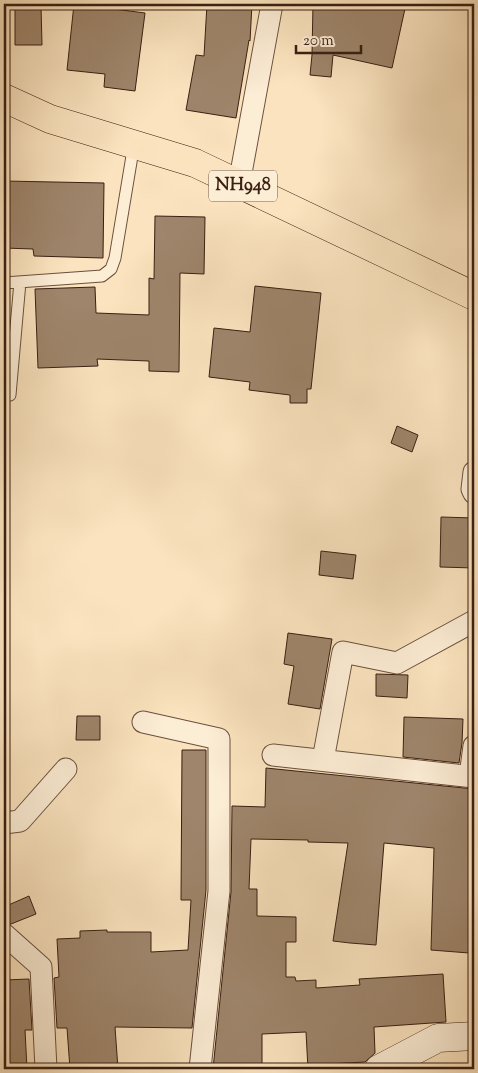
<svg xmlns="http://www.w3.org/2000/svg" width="478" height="1073" viewBox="0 0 478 1073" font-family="'Sorts Mill Goudy',serif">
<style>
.building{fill:#9e856b;stroke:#3b1f12}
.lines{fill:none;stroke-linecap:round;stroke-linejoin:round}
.lane-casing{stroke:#6b503d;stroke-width:13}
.street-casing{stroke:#6b503d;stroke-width:23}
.secondary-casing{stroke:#3b1f12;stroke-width:29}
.highway-casing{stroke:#3b1f12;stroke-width:29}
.lane{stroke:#fcedd5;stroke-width:11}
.street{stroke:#fcedd5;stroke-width:21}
.secondary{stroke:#fcedd5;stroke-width:28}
.highway{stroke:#fae3be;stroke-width:28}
.labels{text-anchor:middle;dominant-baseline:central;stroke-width:5;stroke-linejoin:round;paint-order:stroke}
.shield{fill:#fcedd5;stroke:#755d4c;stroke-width:1}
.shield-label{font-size:18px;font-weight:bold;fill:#3b1f12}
</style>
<rect width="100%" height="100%" fill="#fae3be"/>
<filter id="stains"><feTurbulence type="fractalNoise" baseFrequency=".004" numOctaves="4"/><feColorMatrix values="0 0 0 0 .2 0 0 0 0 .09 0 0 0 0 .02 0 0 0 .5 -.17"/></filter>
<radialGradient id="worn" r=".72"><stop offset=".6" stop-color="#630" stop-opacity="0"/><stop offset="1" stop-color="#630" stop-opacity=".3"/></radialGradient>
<path class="building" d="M74,4H106V8L145,13L135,91L104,87L105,74L67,70Z
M207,4H252L250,41L249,40L236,118L186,110L196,55L204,56Z
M313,4H406L392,68L333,55L331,77L310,75L312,55Z
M15,5L41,6L42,45H15Z
M4,181L104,183L103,258L34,256L33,249L4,248Z
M155,216L205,217L204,274L180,273L179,372L149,371V361L97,359L98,366L38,368L35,289L95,287L96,313L149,315V278L154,279Z
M255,286L321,293L311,389H307V403H290V395L249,390L250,382L209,377L214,328L250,332Z
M397,426L418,435L412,452L391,443Z
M441,517L474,518V568L440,567Z
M321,551L356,555L353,579L319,575Z
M288,633L332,639L320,709L288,704L294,666L284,664Z
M376,674L408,675L407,698L376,696Z
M77,716H100V740H76Z
M404,717L463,719L462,743L459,763L403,757Z
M182,750H206V890L192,1028L115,1027L118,1069H70L67,1028H57L54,978L59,977L57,939L80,938V931L107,930V932H151V952L188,950L191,900H181Z
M266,768L474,789V884H471L469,953L431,950L434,848L384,843L376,945L350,943L333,941L348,843L308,842V840L251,839L249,889H257V916L296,917V942H286V977H295L296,981L316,980V988L360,985L359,979L443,974L446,1022L374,1027L375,1053L365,1062L326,1064V1069H308L306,1032L262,1034V1069H213L231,892L232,806L265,807Z
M29,896L36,914L11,924L4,922V907Z
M29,979L32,1030H25L27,1069H4V980Z"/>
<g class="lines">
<defs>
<path id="lane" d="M4,283L102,276L111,269L115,258L134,144
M10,395L20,282"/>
<path id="street" d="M239,184L272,4
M474,472L472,489L474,493
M143,722L219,739V891L200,1069
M273,755L474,777
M323,760L343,652L397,663L474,621
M470,776L474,746
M4,823L20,821L66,769
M4,934L41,967L46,1069"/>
<path id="secondary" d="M379,1069L438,1038L474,1036"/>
<path id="highway" d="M4,98L50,119L195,163L474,296"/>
</defs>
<use href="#lane" class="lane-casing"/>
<use href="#street" class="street-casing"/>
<use href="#secondary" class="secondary-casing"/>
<use href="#highway" class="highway-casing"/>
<use href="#lane" class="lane"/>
<use href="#street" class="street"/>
<use href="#secondary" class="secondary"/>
<use href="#highway" class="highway"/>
</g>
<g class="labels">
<rect class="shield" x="209" y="170.5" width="68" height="31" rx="4"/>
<g class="shield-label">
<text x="243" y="186">NH948</text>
</g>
</g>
<rect width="478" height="1073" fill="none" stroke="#fae3be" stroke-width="20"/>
<rect x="5" y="5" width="468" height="1063" fill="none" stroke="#3b1f12" stroke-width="2.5"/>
<rect x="10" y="10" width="458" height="1053" fill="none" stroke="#3b1f12"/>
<path d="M296 45v8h65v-8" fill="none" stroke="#3b1f12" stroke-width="2.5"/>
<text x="303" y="45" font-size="15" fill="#3b1f12" stroke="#fcedd5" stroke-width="4" paint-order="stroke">20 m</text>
<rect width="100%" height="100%" filter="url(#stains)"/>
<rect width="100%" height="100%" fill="url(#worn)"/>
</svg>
